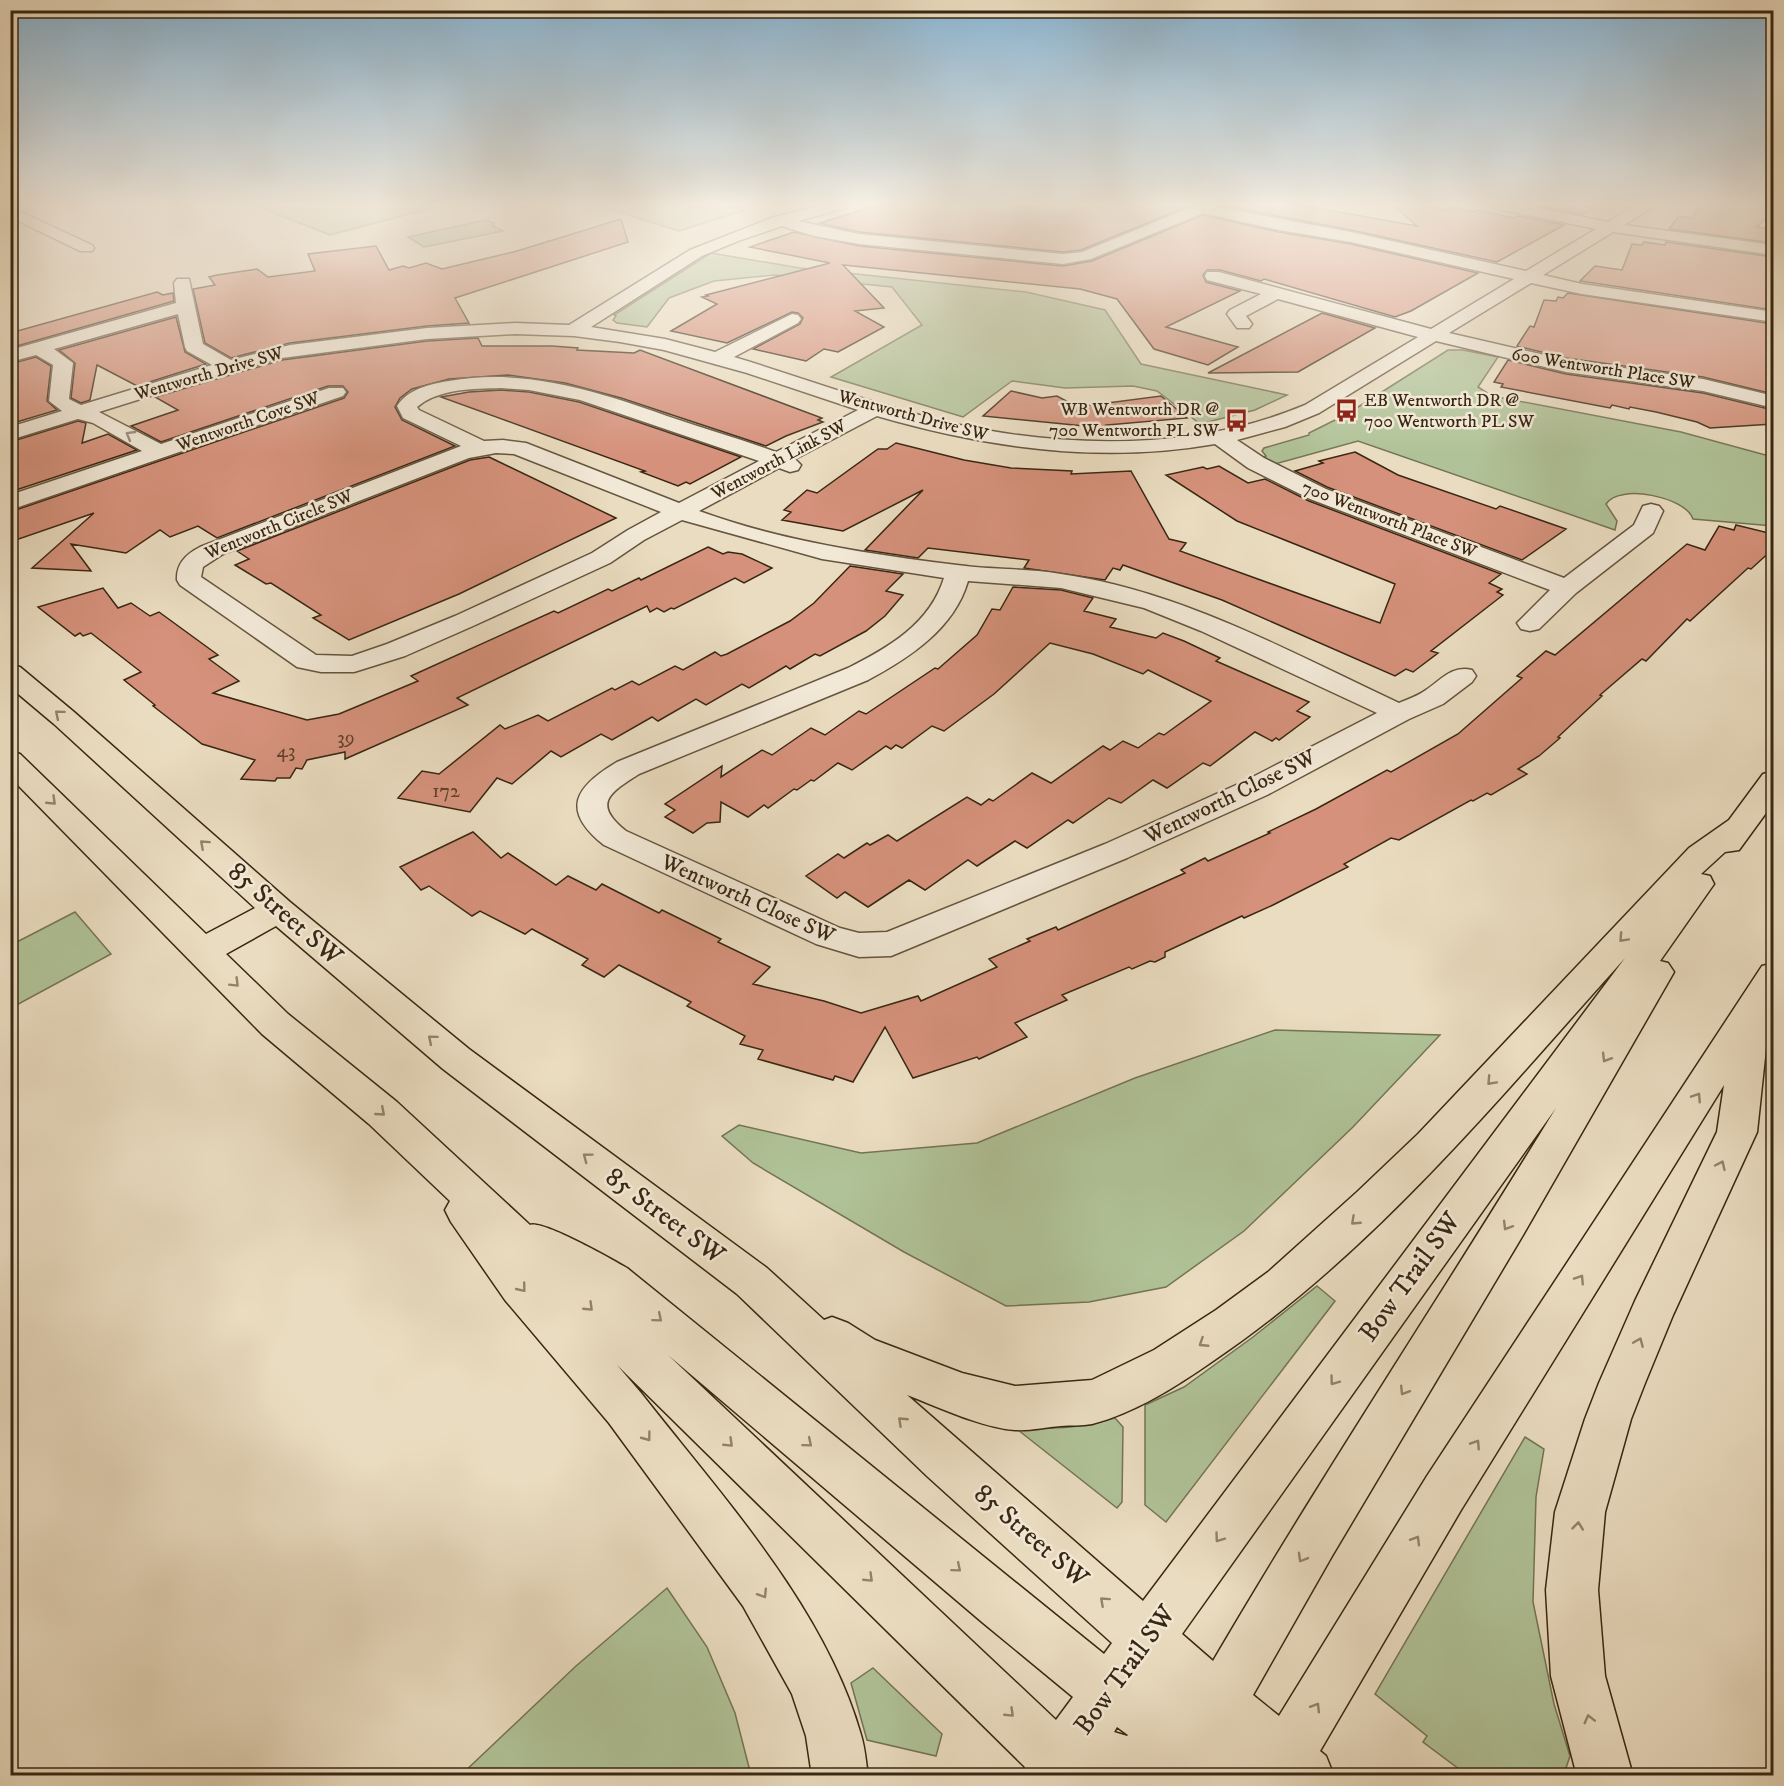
<svg xmlns="http://www.w3.org/2000/svg" width="1784" height="1786" viewBox="0 0 1784 1786" font-family="'IM FELL DW Pica',serif">
<style>
.green{fill:#b0c297;stroke:#747454;stroke-width:1.5}
.building{fill:#d5917b;stroke:#392712;stroke-width:1.5}
.lines{fill:none;stroke-linecap:round;stroke-linejoin:round}
.minor-casing{stroke:#65543e;stroke-width:3}
.major-casing{stroke:#392712;stroke-width:3}
.minor{fill:#f1e8d6;fill-rule:evenodd}
.major{fill:#eadcc0;fill-rule:evenodd}
.oneway{stroke:#958874}
.oneway2{stroke:#928269}
.labels{text-anchor:middle;dominant-baseline:central;stroke-width:5;stroke-linejoin:round;paint-order:stroke}
.far-street-label{font-size:18px;fill:#392712;stroke:#f1e8d6}
.far-poi-label{font-size:18px;fill:#392712;stroke:#f1e8d6;text-anchor:start}
.number-label{font-size:20px;fill:#60422c}
.street-label{font-size:22px;fill:#392712;stroke:#f1e8d6}
.near-street-label{font-size:27px;fill:#392712;stroke:#f1e8d6}
</style>
<rect width="100%" height="100%" fill="#eadcc0"/>
<filter id="stains"><feTurbulence type="fractalNoise" baseFrequency=".00333" numOctaves="4"/><feColorMatrix values="0 0 0 0 .2 0 0 0 0 .09 0 0 0 0 .02 0 0 0 .5 -.17"/></filter>
<radialGradient id="worn" r=".72"><stop offset=".6" stop-color="#630" stop-opacity="0"/><stop offset="1" stop-color="#630" stop-opacity=".3"/></radialGradient>
<path class="green" d="M251,204H447L330,235Z
M593,204H722L745,210L679,231Z
M485,220L494,223L493,226L503,231L424,247L408,237Z
M711,253L800,268L1026,292L1105,310L1141,364L1287,395L1255,410L1200,424L1157,391L1133,386L1065,388L1012,381L963,417L831,377L922,325L892,287L774,275L714,281L669,298L647,327L617,323L613,320L616,316L614,315Z
M1448,350H1463L1498,357L1478,387L1492,396L1681,432L1773,457V526L1693,519C1686,497 1619,483 1606,504L1617,521L1615,530L1358,441L1275,464L1264,457L1266,456L1262,451L1264,448L1309,435V433L1347,414Z
M75,912L111,954L11,1008V945Z
M1275,1030L1440,1035L1353,1127L1244,1231L1166,1287L1089,1302L1006,1306L904,1252L753,1163L722,1136L739,1125L861,1153L977,1143L1135,1078Z
M1317,1286L1335,1301L1166,1522L1145,1505V1405L1184,1387L1253,1337Z
M1115,1418L1123,1427L1122,1502L1117,1508L1013,1426C1053,1430 1075,1429 1115,1418Z
M1525,1437L1544,1449L1536,1497L1533,1602L1554,1704L1570,1756L1566,1768L1548,1775H1467L1423,1742L1427,1736L1375,1694Z
M667,1588L707,1647L735,1713L751,1775H461L576,1666Z
M873,1668L942,1734L936,1756L867,1740L851,1683Z"/>
<path class="building" d="M881,204H1193L1081,250L1063,252L859,232L820,223Z
M1221,204H1295L1417,226L1392,204H1434L1443,211L1454,207L1474,212L1478,210L1513,218L1519,216L1564,225L1497,262L1351,230L1221,205Z
M1541,204H1601L1582,214L1537,206Z
M1701,204H1773V210L1757,227L1770,229L1767,235L1773,236V243L1669,229L1679,216L1692,218Z
M1203,215L1279,232L1351,244L1478,273L1411,311L1395,317L1264,279L1261,281L1220,270H1207L1203,275L1206,282L1240,291L1166,327L1238,347L1208,365L1154,349L1117,299L1080,289L843,265L884,308L855,311L884,327L838,352L824,349L806,361L753,349L800,324L803,318L798,313L792,312L727,343L671,331L717,304L702,297L708,296L706,295L830,263L750,247L794,232L859,246L1063,266L1092,261Z
M621,219L628,242L455,298L469,323L427,326L290,343L231,358L205,343L193,289L215,285L209,277L217,275L257,269L268,277L315,271L308,254L376,246L389,270L403,266L409,268L426,263L442,269L517,251Z
M1644,242L1665,245L1666,242L1773,257V310L1580,281L1595,266L1622,270L1632,244L1642,245Z
M157,292L163,295L173,293L174,301L10,348V333Z
M1568,293L1773,324V394L1703,377L1566,358L1517,346L1530,326L1534,327L1544,300L1556,301L1558,297L1563,298Z
M1322,313L1375,328L1298,372L1208,373Z
M176,317L185,352L206,364L137,386L97,365L90,400L81,403L71,398L75,363L59,350Z
M478,338L482,346H552L578,348L577,350L634,353L640,350L822,418L818,420L823,422L786,436L766,446L621,398L565,383L508,375L449,379L412,389L400,398L395,407L402,420L455,446L217,538L198,526L170,537L160,530L126,553L71,544L91,571L32,568L94,513L10,542V512L344,398L348,392L343,386H328L161,442L131,426L178,410L155,397L282,360L427,341Z
M36,357L51,366L47,401L57,410L10,424V364Z
M1508,360L1566,374L1703,393L1773,410V424L1710,428L1697,422L1656,412L1630,407L1629,409L1612,405L1610,408L1501,387L1503,384L1494,382Z
M501,390L529,392L579,402L741,457L690,484L686,482L678,486L641,472L645,471L441,397L469,392Z
M1011,391L1042,398L1057,396L1070,403L1084,406L1161,396L1187,418L1107,425L1115,429L983,416Z
M78,421L86,423L82,443L108,434L137,450L10,492V442Z
M896,443L964,460L1011,468L1072,471L1071,474L1131,471L1169,539L1186,543L1180,551L1380,623L1395,584L1237,521L1166,475L1203,467L1207,469L1219,466L1248,483L1265,479L1309,501L1501,574L1489,583L1502,589L1497,592L1503,595L1431,651L1438,653L1413,672L1406,669L1395,676L1222,600L1123,565L1120,570L1113,568L1105,580L1024,568L1029,560L928,548L918,558L865,550L923,490L843,531L782,520L791,512L784,510L807,490L817,493L878,449H887Z
M1355,452L1398,475L1496,509L1500,506L1566,529L1522,560L1327,487L1295,471L1323,463L1319,461Z
M489,457L616,518L459,594L349,640L313,618L321,615L271,583L266,584L235,565L249,559L237,551L470,460Z
M1736,525L1773,534V549L1751,569L1748,568L1690,621L1687,619L1646,661L1642,659L1600,695L1602,696L1558,737L1560,738L1539,756L1518,769L1527,774L1491,795L1487,793L1473,801L1471,800L1399,840L1391,838L1344,864L1348,867L1273,905L1244,918L1242,916L1165,952V957L1155,962L1150,961L1132,969L1129,967L1062,995L1067,1000L1015,1023L1027,1037L979,1059L977,1057L913,1078L885,1027L853,1082L835,1076L833,1080L758,1059L763,1050L740,1044L745,1036L687,1006L691,1002L619,965L604,977L582,965L588,959L532,929L525,934L480,911L472,916L429,886L421,890L400,867L473,832L501,858L508,853L556,885L568,876L596,890L602,884L659,913L662,910L721,939L718,942L770,967L753,984L824,1001L861,1013L918,996L921,1001L997,967L989,959L1030,941L1027,939L1056,927L1058,930L1185,873L1181,870L1205,858L1208,861L1270,833L1268,832L1316,809L1387,770L1391,772L1458,734L1522,678L1517,676L1546,651L1555,655L1687,544L1705,550L1719,526L1734,530Z
M708,547L723,554L728,552L742,554L772,568L744,583L735,578L674,609L671,608L664,612L657,608L650,612L647,606L457,698L468,705L345,759V752L307,760L302,769L296,768L290,778H277L275,781L241,779L255,760L202,744L153,706L155,705L124,680L141,672L91,633L83,636L80,633L75,636L38,607L103,588L118,608L131,603L150,616L159,612L218,655L209,659L239,681L213,693L307,720L339,714L418,681L411,676L554,611L558,613L608,589L612,591L639,578L641,580Z
M850,566L903,574L886,591L903,595L885,616L866,631L820,656L815,654L790,669L786,666L749,688L742,684L706,705L696,699L658,721L652,717L612,740L601,734L561,757L551,751L512,784L497,778L470,812L398,798L422,771L439,774L500,725L505,729L538,715L548,721L612,688L615,690L632,681L639,685L675,666L683,670L715,652L721,656L727,654L790,621L814,603Z
M1013,587L1061,590L1093,598L1084,611L1116,619L1110,627L1156,638L1163,633L1184,641L1220,658L1216,661L1309,702L1297,711L1310,717L1279,740L1276,738L1272,741L1255,732L1210,766L1203,763L1167,788L1153,780L1121,803L1109,798L1073,823L1068,820L1027,848L1015,841L977,866L968,860L925,890L909,880L868,907L845,892L837,898L806,876L838,854L844,858L867,843L870,845L888,835L897,841L967,797L981,805L989,799L993,801L1032,773L1051,783L1103,746L1110,750L1123,741L1138,748L1159,733L1164,735L1211,701L1148,670L1143,674L1093,654L1050,643L994,694L944,731L932,726L902,748L896,745L891,749L886,746L852,770L838,763L814,781L811,780L797,790L794,789L768,808L764,805L748,817L721,802L720,822L707,823L693,833L665,817L675,810L665,804L722,766L721,777L762,750L772,755L811,728L825,735L859,711L866,714L935,668L938,669L977,635L992,609L1000,610Z"/>
<g class="lines">
<defs>
<path id="minor" d="M828,204H852L849,207L798,221L859,234L1063,254L1082,252L1196,205L1219,204L1217,207L1351,232L1526,271L1596,229L1498,209L1493,207L1491,204H1518L1608,222L1638,204H1655L1653,207L1624,225L1774,245V255L1613,232L1543,275L1582,284L1774,312V322L1582,294L1531,283L1449,333L1566,360L1703,379L1774,396V408L1703,391L1566,372L1436,341L1319,413L1285,427L1237,440L1264,458L1326,489L1564,578L1634,525L1643,506L1651,504L1659,506L1663,511L1653,533L1576,593L1539,629L1530,631L1521,629L1517,623L1550,590L1310,499L1248,468L1215,444C1100,464 988,448 877,416L795,459L801,465L798,470L790,472L779,468L699,511C781,541 870,554 957,565C991,570 1026,568 1061,574C1181,591 1290,652 1399,703C1408,699 1418,696 1426,690C1441,680 1452,665 1472,670L1476,676L1472,682L1443,704L1409,719L1267,795L1127,858L891,956L859,957L816,944L604,845C560,810 575,787 617,762L848,668C888,648 930,624 944,578L822,559L682,520L644,540L610,563L473,626L405,656L354,672H321L297,667L180,585L177,580C176,564 186,554 200,547L461,446L403,418L397,406C408,389 430,384 449,381C529,367 602,393 676,419C709,430 743,440 776,452L858,410L747,373L664,350L620,342L574,336L515,334L427,339L282,358L214,376L99,412L161,444L329,388H343L346,392L343,396L10,510V495L142,451L93,423L78,419L10,440V427L62,411L49,401L53,365L36,355L10,362V350L176,303L174,283L177,279H189L203,344L231,360L290,345L427,328L515,323L569,325L690,250L774,217ZM1203,213L1279,230L1351,242L1514,279L1431,329L1219,272H1207L1205,276L1207,280L1261,294L1230,310L1227,314L1237,328H1249L1252,324L1246,316L1278,299L1418,337L1305,405C1198,450 1072,449 960,425C883,408 810,380 734,357L798,323L801,319L798,315L792,314L715,352L665,339L591,327L702,256L738,241L782,226L814,236L859,244L1063,264L1091,259ZM178,314L185,347L187,351L212,365L81,405L69,399L73,363L54,349ZM501,388L529,390L580,400L759,461L679,503L526,443L503,440L484,441L419,410L417,407C439,388 474,389 501,388ZM496,453L514,454L661,512L628,530L592,553L455,616L387,644L352,656L316,655L201,577L203,567L223,554L469,458ZM968,581L1061,588L1144,608L1201,631L1377,713L1245,781L1105,844L887,932L859,933L840,928L626,831C592,804 609,793 639,774L868,680C909,658 954,629 968,581Z
M10,207L92,245L94,248L92,251H80L10,217Z"/>
<path id="major" d="M10,665L20,667L74,712L290,902L469,1049L767,1268L824,1320L832,1317L848,1323L875,1340L962,1373L1015,1386L1092,1380L1154,1350L1216,1310L1268,1272L1357,1192L1418,1134L1689,848L1729,820L1763,774L1774,771V802L1739,850L1725,852L1701,874L1710,876L1714,884L1660,961L1668,963L1674,972L1523,1235L1332,1556L1253,1695L1279,1716L1427,1476L1762,966L1774,963V1005L1767,1016L1769,1020L1757,1132L1673,1315L1645,1383L1631,1419L1605,1512L1598,1590L1605,1676L1633,1776H1577L1551,1676L1546,1590L1555,1512L1585,1419L1599,1383L1635,1301L1717,1132L1724,1085L1461,1510L1320,1751L1326,1756L1334,1776H1021L1025,1767L617,1365L641,1393C721,1495 825,1608 861,1735C865,1748 866,1762 868,1776H812L806,1736L792,1694L743,1606L609,1423L505,1300L451,1222L445,1210L450,1201L369,1124L262,1034L10,777V751L20,754L206,934L255,908L54,724L10,687ZM276,926L443,1069L737,1294L928,1477L1112,1643L1104,1654L627,1268C611,1259 543,1220 530,1225L397,1102L288,1014L226,954ZM1625,958L1143,1601L907,1395C938,1407 983,1428 1015,1430C1030,1431 1046,1427 1061,1426C1071,1425 1082,1426 1092,1424C1135,1413 1177,1386 1213,1361C1373,1253 1497,1100 1625,958ZM1556,1108C1443,1293 1323,1473 1213,1661L1182,1634ZM668,1355L982,1622L1073,1697L1056,1720ZM1117,1727L1128,1735L1127,1736L1114,1732Z"/>
</defs>
<use href="#minor" class="minor-casing"/>
<use href="#major" class="major-casing"/>
<use href="#minor" class="minor"/>
<use href="#major" class="major"/>
</g>
<defs><path id="oneway-chevron" d="M-2-3.5L2.5 0L-2 3.5" fill="none" stroke-width="1.6" stroke-linecap="round" stroke-linejoin="round" transform="scale(1.5)"/></defs>
<use class="oneway" href="#oneway-chevron" transform="translate(130 435) rotate(-150)"/>
<g class="oneway2">
<use href="#oneway-chevron" transform="translate(59 714) rotate(-140)"/>
<use href="#oneway-chevron" transform="translate(52 801) rotate(44)"/>
<use href="#oneway-chevron" transform="translate(204 844) rotate(-138)"/>
<use href="#oneway-chevron" transform="translate(1623 938) rotate(133)"/>
<use href="#oneway-chevron" transform="translate(235 983) rotate(45)"/>
<use href="#oneway-chevron" transform="translate(432 1039) rotate(-140)"/>
<use href="#oneway-chevron" transform="translate(1606 1058) rotate(121)"/>
<use href="#oneway-chevron" transform="translate(1491 1081) rotate(133)"/>
<use href="#oneway-chevron" transform="translate(1697 1097) rotate(-57)"/>
<use href="#oneway-chevron" transform="translate(381 1112) rotate(41)"/>
<use href="#oneway-chevron" transform="translate(587 1157) rotate(-143)"/>
<use href="#oneway-chevron" transform="translate(1721 1165) rotate(-65)"/>
<use href="#oneway-chevron" transform="translate(1355 1221) rotate(137)"/>
<use href="#oneway-chevron" transform="translate(1507 1226) rotate(121)"/>
<use href="#oneway-chevron" transform="translate(1580 1279) rotate(-57)"/>
<use href="#oneway-chevron" transform="translate(522 1288) rotate(51)"/>
<use href="#oneway-chevron" transform="translate(589 1307) rotate(44)"/>
<use href="#oneway-chevron" transform="translate(658 1318) rotate(40)"/>
<use href="#oneway-chevron" transform="translate(1639 1342) rotate(-67)"/>
<use href="#oneway-chevron" transform="translate(1203 1343) rotate(147)"/>
<use href="#oneway-chevron" transform="translate(1334 1381) rotate(126)"/>
<use href="#oneway-chevron" transform="translate(1404 1391) rotate(122)"/>
<use href="#oneway-chevron" transform="translate(902 1421) rotate(-137)"/>
<use href="#oneway-chevron" transform="translate(647 1437) rotate(53)"/>
<use href="#oneway-chevron" transform="translate(729 1443) rotate(44)"/>
<use href="#oneway-chevron" transform="translate(808 1443) rotate(40)"/>
<use href="#oneway-chevron" transform="translate(1476 1444) rotate(-57)"/>
<use href="#oneway-chevron" transform="translate(1578 1526) rotate(-84)"/>
<use href="#oneway-chevron" transform="translate(1219 1538) rotate(126)"/>
<use href="#oneway-chevron" transform="translate(1416 1540) rotate(-59)"/>
<use href="#oneway-chevron" transform="translate(1302 1558) rotate(120)"/>
<use href="#oneway-chevron" transform="translate(957 1568) rotate(40)"/>
<use href="#oneway-chevron" transform="translate(869 1578) rotate(44)"/>
<use href="#oneway-chevron" transform="translate(763 1594) rotate(58)"/>
<use href="#oneway-chevron" transform="translate(1104 1601) rotate(-138)"/>
<use href="#oneway-chevron" transform="translate(1316 1707) rotate(-58)"/>
<use href="#oneway-chevron" transform="translate(1010 1713) rotate(44)"/>
<use href="#oneway-chevron" transform="translate(1589 1719) rotate(-104)"/>
</g>
<linearGradient id="sky" x2="0" y2="1"><stop stop-color="#89b6d5"/><stop offset="0.45" stop-color="#f6efe3"/><stop offset="1" stop-color="#f6efe3" stop-opacity="0"/></linearGradient>
<rect width="1784" height="454" fill="url(#sky)"/>
<defs>
<symbol id="bus-bare" viewBox="-9 -9 18 18"><path d="M-5-6H5V4H4V6H2V4H-2V6H-4V4H-5ZM-3.5-4V0h7V-4ZM-3.5 1.2v1.5H-2V1.2ZM2 1.2v1.5H3.5V1.2Z" fill="#8f2418" stroke="#f1e8d6" stroke-width="2.5" paint-order="stroke"/></symbol>
</defs>
<g fill-rule="evenodd">
<use href="#bus-bare" x="1330" y="394" width="33" height="33"/>
<use href="#bus-bare" x="1220" y="404" width="33" height="33"/>
</g>
<g class="labels">
<g class="far-street-label">
<text transform="translate(1603 369) rotate(9)">600 Wentworth Place SW</text>
<text transform="translate(209 374) rotate(-16)">Wentworth Drive SW</text>
<text transform="translate(913 416) rotate(15)">Wentworth Drive SW</text>
<text transform="translate(248 422) rotate(-19)">Wentworth Cove SW</text>
<text transform="translate(779 460) rotate(-28)">Wentworth Link SW</text>
<text transform="translate(1389 520) rotate(21)">700 Wentworth Place SW</text>
<text transform="translate(279 525) rotate(-22)">Wentworth Circle SW</text>
</g>
<g class="far-poi-label">
<text x="1364" y="401">EB Wentworth DR @<tspan x="1364" dy="21">700 Wentworth PL SW</tspan></text>
<text x="1219" y="410" text-anchor="end">WB Wentworth DR @<tspan x="1219" dy="21">700 Wentworth PL SW</tspan></text>
</g>
<g class="number-label">
<text x="346" y="738">39</text>
<text x="286" y="751">43</text>
<text x="446" y="791">172</text>
</g>
<g class="street-label">
<text transform="translate(1230 797) rotate(-26)">Wentworth Close SW</text>
<text transform="translate(748 899) rotate(24)">Wentworth Close SW</text>
</g>
<g class="near-street-label">
<text transform="translate(285 914) rotate(41)">85 Street SW</text>
<text transform="translate(665 1216) rotate(37)">85 Street SW</text>
<text transform="translate(1410 1277) rotate(-54)">Bow Trail SW</text>
<text transform="translate(1031 1536) rotate(41)">85 Street SW</text>
<text transform="translate(1125 1670) rotate(-54)">Bow Trail SW</text>
</g>
</g>
<rect width="1784" height="1786" fill="none" stroke="#eadcc0" stroke-width="36"/>
<rect x="12" y="12" width="1760" height="1762" fill="none" stroke="#392712" stroke-width="3"/>
<rect x="18" y="18" width="1748" height="1750" fill="none" stroke="#392712" stroke-width="1.5"/>
<rect width="100%" height="100%" filter="url(#stains)"/>
<rect width="100%" height="100%" fill="url(#worn)"/>
</svg>
